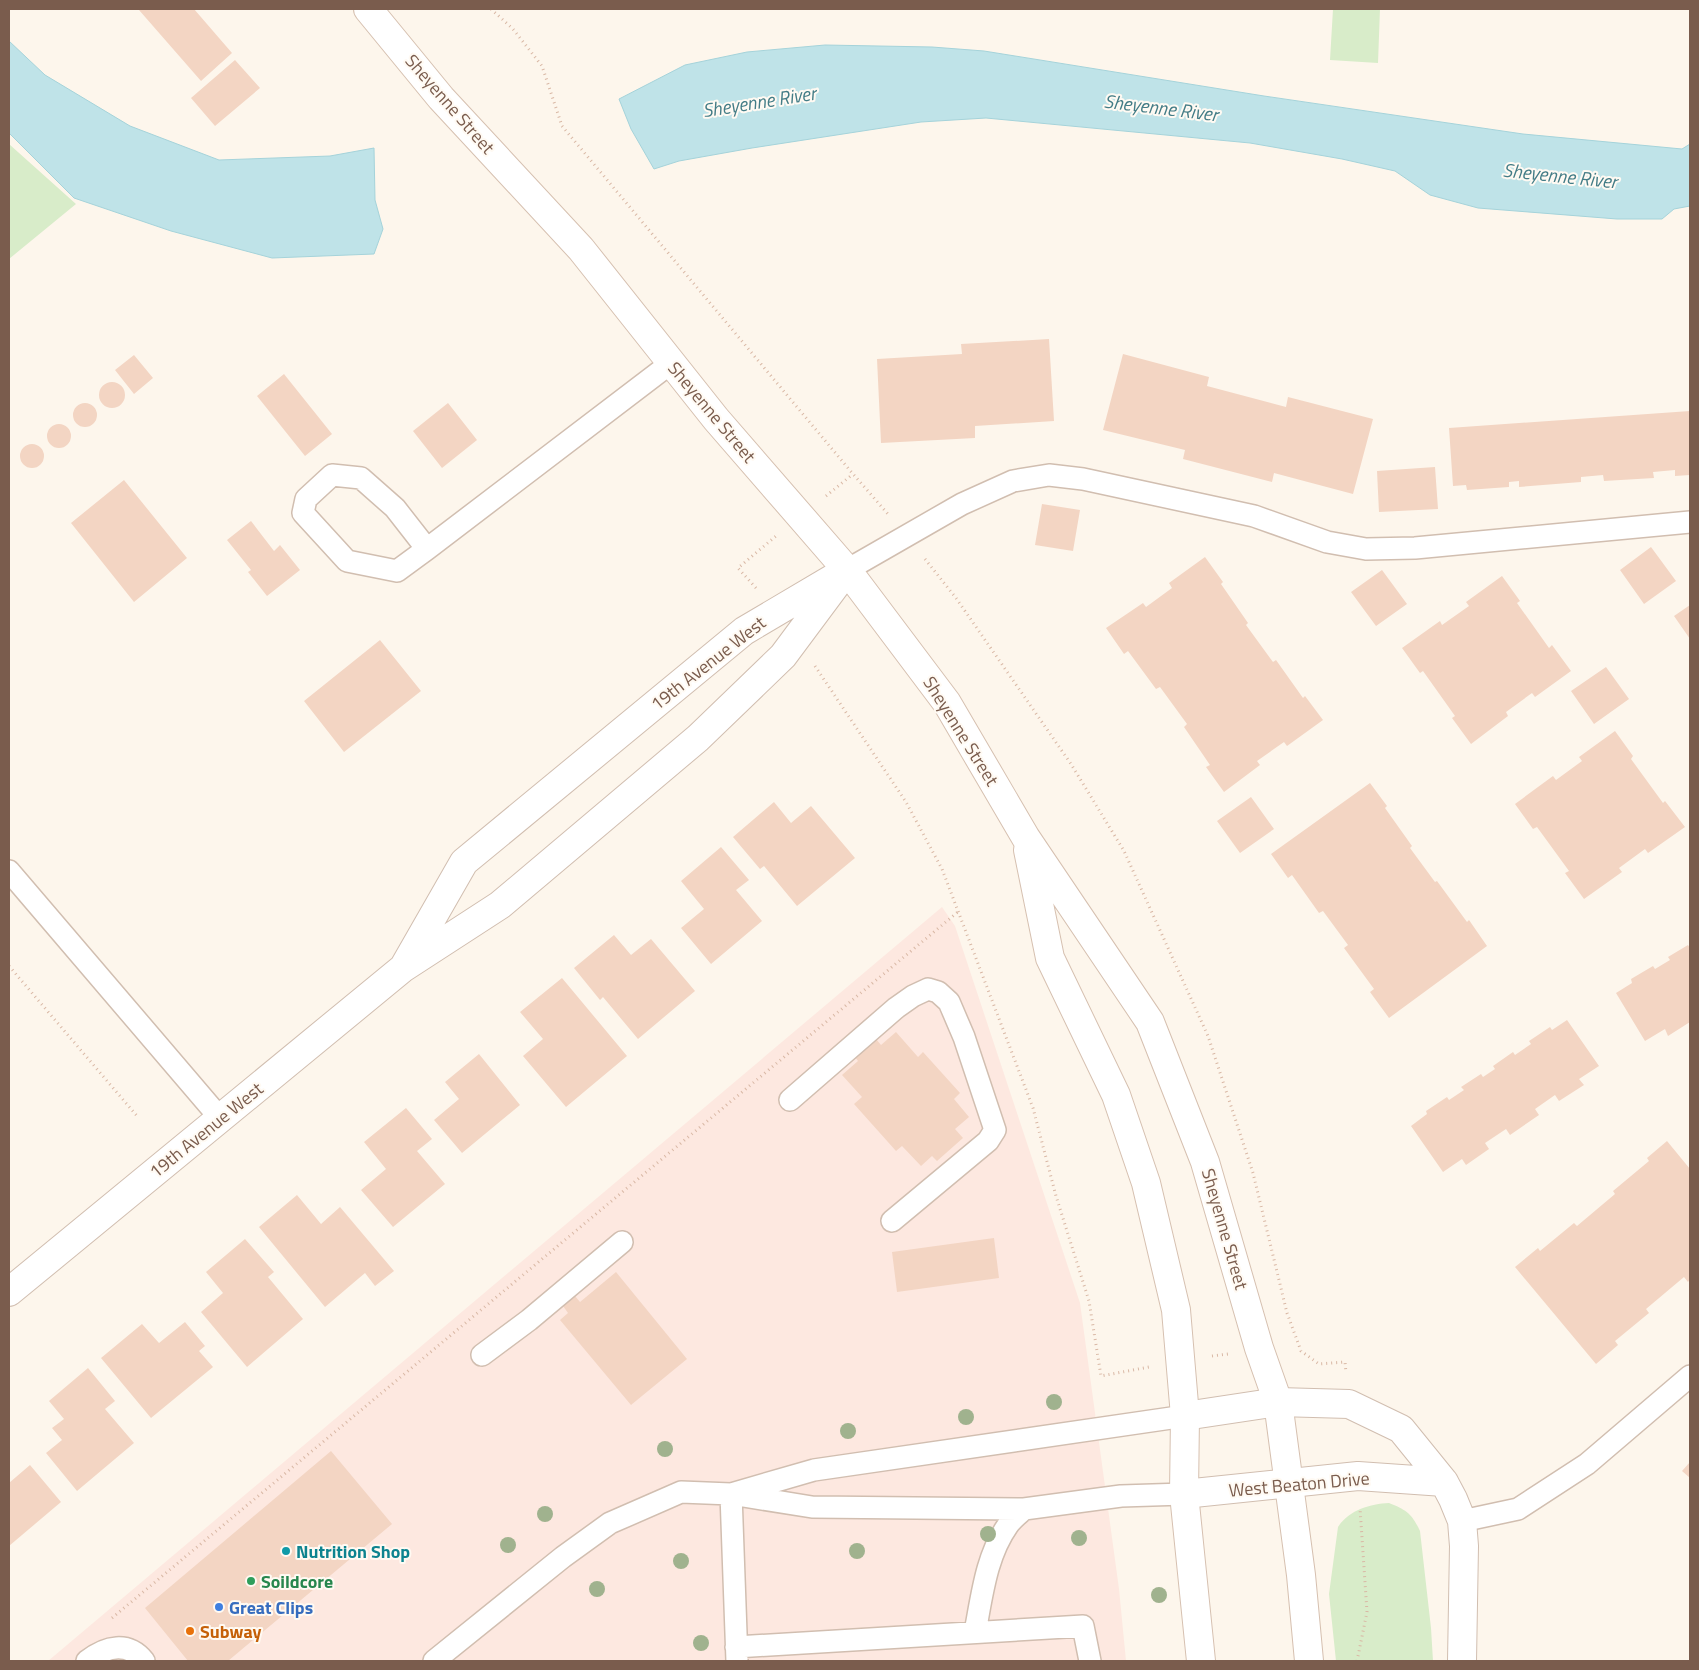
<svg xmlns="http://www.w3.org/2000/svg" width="1699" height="1670" viewBox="0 0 1699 1670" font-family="'Titillium Web',sans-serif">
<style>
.commercial{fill:#fde8e0}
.green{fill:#d8ecc9}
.water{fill:#bfe3e8;stroke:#a5d3da}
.building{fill:#f3d5c3}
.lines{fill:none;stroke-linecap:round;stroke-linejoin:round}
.service-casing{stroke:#d1beb0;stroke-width:24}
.minor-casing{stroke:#d1beb0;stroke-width:30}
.tertiary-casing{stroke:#d1beb0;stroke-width:30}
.secondary-casing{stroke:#d6c0b0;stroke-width:30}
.path{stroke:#d9b8a5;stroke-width:3;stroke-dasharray:1 4;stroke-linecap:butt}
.service{stroke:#fff;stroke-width:21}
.minor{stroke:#fff;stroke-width:28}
.tertiary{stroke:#fff;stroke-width:28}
.secondary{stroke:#fff;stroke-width:28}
.tree{fill:#a0b28e}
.culture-dot{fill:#0f9aa8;stroke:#fffaf3;stroke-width:2}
.leisure-dot{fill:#2e9e5b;stroke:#fffaf3;stroke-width:2}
.shop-dot{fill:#3f7fe0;stroke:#fffaf3;stroke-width:2}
.food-dot{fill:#e8710a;stroke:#fffaf3;stroke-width:2}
.labels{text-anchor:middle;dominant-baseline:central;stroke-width:4;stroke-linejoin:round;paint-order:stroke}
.street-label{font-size:18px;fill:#7a5c4d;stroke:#fffaf3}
.culture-label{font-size:18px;font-weight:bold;fill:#0d838f;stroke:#fffaf3;text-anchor:start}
.leisure-label{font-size:18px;font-weight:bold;fill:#27864d;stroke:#fffaf3;text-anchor:start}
.shop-label{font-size:18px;font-weight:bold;fill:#366cbe;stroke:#fffaf3;text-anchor:start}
.food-label{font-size:18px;font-weight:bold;fill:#c56008;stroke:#fffaf3;text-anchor:start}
.water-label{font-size:19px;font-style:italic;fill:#437c86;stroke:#fffaf3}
</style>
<rect width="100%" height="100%" fill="#fdf6ec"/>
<path class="commercial" d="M942,907L955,926L1080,1303L1119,1589L1126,1661H48Z"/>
<path class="green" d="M1333,9H1380L1378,63L1330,60Z
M9,144L76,204L9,259Z
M1389,1503C1407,1510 1412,1514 1420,1531L1431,1628L1433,1661H1336L1329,1594L1338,1527C1349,1510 1370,1504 1389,1503Z"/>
<path class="water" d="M9,41L45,75L130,126L219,160L330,156L374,148L375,200L383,229L374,254L272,258L171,231L74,198L9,133Z
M825,45L932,47L984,51L1264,96L1523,134L1682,149L1690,144V206L1674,209L1662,219H1617L1478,208L1430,195L1395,171L1342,159L1250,143L986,118L921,122L752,148L679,161L654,169L631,129L619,99L685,65L747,52Z"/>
<path class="building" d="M140,9H194L232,53L201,81L139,10Z
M235,60L260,88L215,126L191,98Z
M1049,339L1054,421L975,426V438L881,443L877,359L962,354L961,344Z
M1123,354L1209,377L1207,386L1286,407L1288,397L1373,419L1353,494L1274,473L1272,482L1183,459L1185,450L1103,430Z
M134,355L153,378L134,394L115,370Z
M284,374L332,434L305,456L257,396Z
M99 395a13 13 0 1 1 26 0a13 13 0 1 1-26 0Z
M73 415a12 12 0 1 1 24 0a12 12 0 1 1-24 0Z
M448,403L477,440L442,468L413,431Z
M1690,411V475L1675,476V470L1653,472L1654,478L1604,481L1603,475L1581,477V482L1519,487V481L1509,482V487L1467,490L1466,485L1453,486L1449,428Z
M47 436a12 12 0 1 1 24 0a12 12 0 1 1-24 0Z
M20 456a12 12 0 1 1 24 0a12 12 0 1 1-24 0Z
M1435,467L1438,509L1379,512L1377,471Z
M124,480L187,558L134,602L71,523Z
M1042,504L1080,510L1073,551L1035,545Z
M251,521L274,551L280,545L300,570L267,596L248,572L251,570L227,540Z
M1651,547L1676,581L1644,604L1620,570Z
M1205,557L1223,582L1221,584L1248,623L1246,625L1273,662L1276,660L1303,698L1305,696L1323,720L1287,746L1284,742L1257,761L1260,765L1224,792L1206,767L1210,765L1184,727L1187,724L1160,687L1156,689L1128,651L1124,654L1106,628L1143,603L1146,607L1172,588L1169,583Z
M1382,570L1407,604L1376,626L1351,592Z
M1502,576L1520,601L1517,603L1549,648L1552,645L1571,671L1535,697L1532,693L1506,712L1508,716L1471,744L1452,718L1455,716L1423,671L1420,673L1402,648L1440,621L1442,625L1469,606L1466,602Z
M1690,605V639L1674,616Z
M380,640L421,691L344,752L304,701Z
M1606,667L1629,699L1594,724L1571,691Z
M1615,731L1633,756L1631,759L1663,803L1665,801L1685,827L1648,853L1645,849L1619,868L1622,872L1584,899L1565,873L1569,871L1537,827L1533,829L1515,804L1553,776L1556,780L1582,761L1579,757Z
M1370,783L1387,806L1385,808L1412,846L1410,848L1435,882L1437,881L1467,922L1469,920L1487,946L1389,1018L1370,992L1374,989L1344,948L1348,945L1323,911L1319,913L1292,875L1288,878L1271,854Z
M1251,797L1274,829L1240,853L1217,821Z
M774,802L791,823L811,806L855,858L797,906L764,866L760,869L733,837Z
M721,847L749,880L736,890L762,921L711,964L681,928L704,909L681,881Z
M614,935L631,955L651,939L695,991L638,1039L603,997L600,1000L574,968Z
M1688,945L1690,948V1014L1689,1015L1690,1022L1668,1036L1665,1029L1645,1041L1616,993L1632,983L1631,979L1653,966L1655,969L1670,960L1668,957Z
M562,978L627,1056L566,1107L523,1056L543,1039L520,1012Z
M1567,1020L1599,1066L1579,1079L1584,1085L1559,1101L1555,1095L1535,1109L1539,1115L1510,1135L1506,1129L1485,1143L1489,1149L1466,1165L1462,1159L1443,1172L1411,1126L1427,1114L1426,1111L1447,1097L1449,1100L1464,1090L1461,1087L1481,1074L1483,1077L1495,1069L1493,1066L1513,1052L1515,1055L1531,1044L1529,1041L1550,1027L1552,1030Z
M896,1032L918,1057L923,1052L960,1093L954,1099L969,1117L955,1129L963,1138L937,1161L932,1156L921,1166L902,1146L896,1151L854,1104L862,1097L842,1075L858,1061L855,1057L876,1039L881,1045Z
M479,1054L520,1105L462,1153L434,1120L459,1099L445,1082Z
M406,1108L432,1139L417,1151L445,1184L393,1227L361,1190L386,1169L364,1142Z
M1667,1141L1690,1169V1279L1688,1282L1684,1277L1646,1309L1649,1313L1615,1341L1618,1345L1596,1364L1515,1267L1538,1248L1540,1251L1574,1223L1577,1226L1615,1194L1613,1191L1649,1161L1647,1158Z
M297,1195L321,1224L340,1207L394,1271L375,1286L365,1273L325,1307L259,1227Z
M994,1238L999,1278L897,1292L892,1252Z
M245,1239L274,1272L268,1277L303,1319L247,1367L201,1312L223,1293L206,1272Z
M616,1272L687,1359L631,1405L560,1320L568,1313L563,1306L575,1296L580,1302Z
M185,1322L205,1346L199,1351L213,1367L151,1418L101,1358L142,1324L159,1343Z
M88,1368L115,1401L105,1409L134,1443L77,1491L46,1453L62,1440L52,1428L64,1419L49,1401Z
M331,1451L392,1524L228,1661H188L145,1608Z
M1690,1462V1478L1682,1471Z
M30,1465L61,1502L9,1546V1483Z"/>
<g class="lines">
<defs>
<path id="service" d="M427,549L395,508L361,478L332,475L306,499L303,513L347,561L397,571L427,549L671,363
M847,570L962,504L1013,481L1049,475L1083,479L1254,516L1327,542L1366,549L1415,548L1690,522
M9,871L220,1118
M790,1100L896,1008L913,996L928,989L938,992L949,1002L964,1037L995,1130L988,1141L892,1221
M482,1355L529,1320L622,1242
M1184,1494L1121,1496L1024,1509L812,1507L731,1494L814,1470L1185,1416
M1462,1521L1518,1509L1587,1464L1690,1376
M975,1632C982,1596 986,1556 1008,1525C1012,1519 1019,1514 1024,1509
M736,1647L1083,1626L1090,1661
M87,1661C106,1646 128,1641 144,1661
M434,1661L563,1557L610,1523L681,1492L731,1494L737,1661"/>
<path id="minor" d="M1444,1482L1453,1499L1462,1521L1464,1546L1462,1661
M1184,1494L1358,1476L1444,1482L1401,1429L1349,1404L1278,1402L1185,1416"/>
<path id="tertiary" d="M405,965L464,862L744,631L837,576
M9,1292L403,968L500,905L698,738L783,656L847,570"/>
<path id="secondary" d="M368,9L441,98L581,249L716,419L847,570L947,703L1026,838L1150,1022L1205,1162L1259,1348L1278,1402L1301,1575L1309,1661
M1028,850L1050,958L1116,1095L1146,1183L1176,1310L1185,1416L1184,1494L1201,1661"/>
</defs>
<use href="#service" class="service-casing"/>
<use href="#minor" class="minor-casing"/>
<use href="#tertiary" class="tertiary-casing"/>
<use href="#secondary" class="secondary-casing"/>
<path class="path" d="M491,9L513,29L542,66L562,126L853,474L888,514
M826,496L853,474
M925,559L956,598L1071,764L1124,851L1208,1036L1253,1173L1287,1313L1301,1351L1319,1364L1345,1362L1346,1373
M756,588L738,568L776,536
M815,666L906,802L942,869L1033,1108L1056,1196L1089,1301L1101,1376L1149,1367
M9,966L137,1116
M1212,1356L1228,1354
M112,1618L959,911
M1357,1661L1367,1612L1360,1508"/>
<use href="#service" class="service"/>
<use href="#minor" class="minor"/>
<use href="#tertiary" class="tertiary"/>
<use href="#secondary" class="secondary"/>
</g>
<g class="tree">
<circle cx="1054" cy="1402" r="8"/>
<circle cx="966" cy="1417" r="8"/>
<circle cx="848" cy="1431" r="8"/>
<circle cx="665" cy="1449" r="8"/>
<circle cx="545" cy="1514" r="8"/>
<circle cx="988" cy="1534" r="8"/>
<circle cx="1079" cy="1538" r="8"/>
<circle cx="508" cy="1545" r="8"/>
<circle cx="857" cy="1551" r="8"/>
<circle cx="681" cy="1561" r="8"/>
<circle cx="597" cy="1589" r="8"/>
<circle cx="1159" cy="1595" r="8"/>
<circle cx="701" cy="1643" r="8"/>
</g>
<circle class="culture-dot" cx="286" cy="1551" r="5"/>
<circle class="leisure-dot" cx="251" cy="1581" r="5"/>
<circle class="shop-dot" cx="219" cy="1607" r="5"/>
<circle class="food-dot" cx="190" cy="1631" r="5"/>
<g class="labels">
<g class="street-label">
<text transform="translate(450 104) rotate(49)">Sheyenne Street</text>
<text transform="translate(712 412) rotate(50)">Sheyenne Street</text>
<text transform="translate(708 663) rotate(-38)">19th Avenue West</text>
<text transform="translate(961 731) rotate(58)">Sheyenne Street</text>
<text transform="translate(206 1130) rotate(-39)">19th Avenue West</text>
<text transform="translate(1225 1229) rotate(74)">Sheyenne Street</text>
<text transform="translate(1299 1484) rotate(-5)">West Beaton Drive</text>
</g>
<g class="culture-label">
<text x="296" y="1551">Nutrition Shop</text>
</g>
<g class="leisure-label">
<text x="261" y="1581">Soildcore</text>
</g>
<g class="shop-label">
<text x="229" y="1607">Great Clips</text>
</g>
<g class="food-label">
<text x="200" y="1631">Subway</text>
</g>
<g class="water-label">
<text transform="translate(759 101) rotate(-9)">Sheyenne River</text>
<text transform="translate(1161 107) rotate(7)">Sheyenne River</text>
<text transform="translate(1560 175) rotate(6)">Sheyenne River</text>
</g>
</g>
<rect width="1699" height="1670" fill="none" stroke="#7a5c4d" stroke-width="20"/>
</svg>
